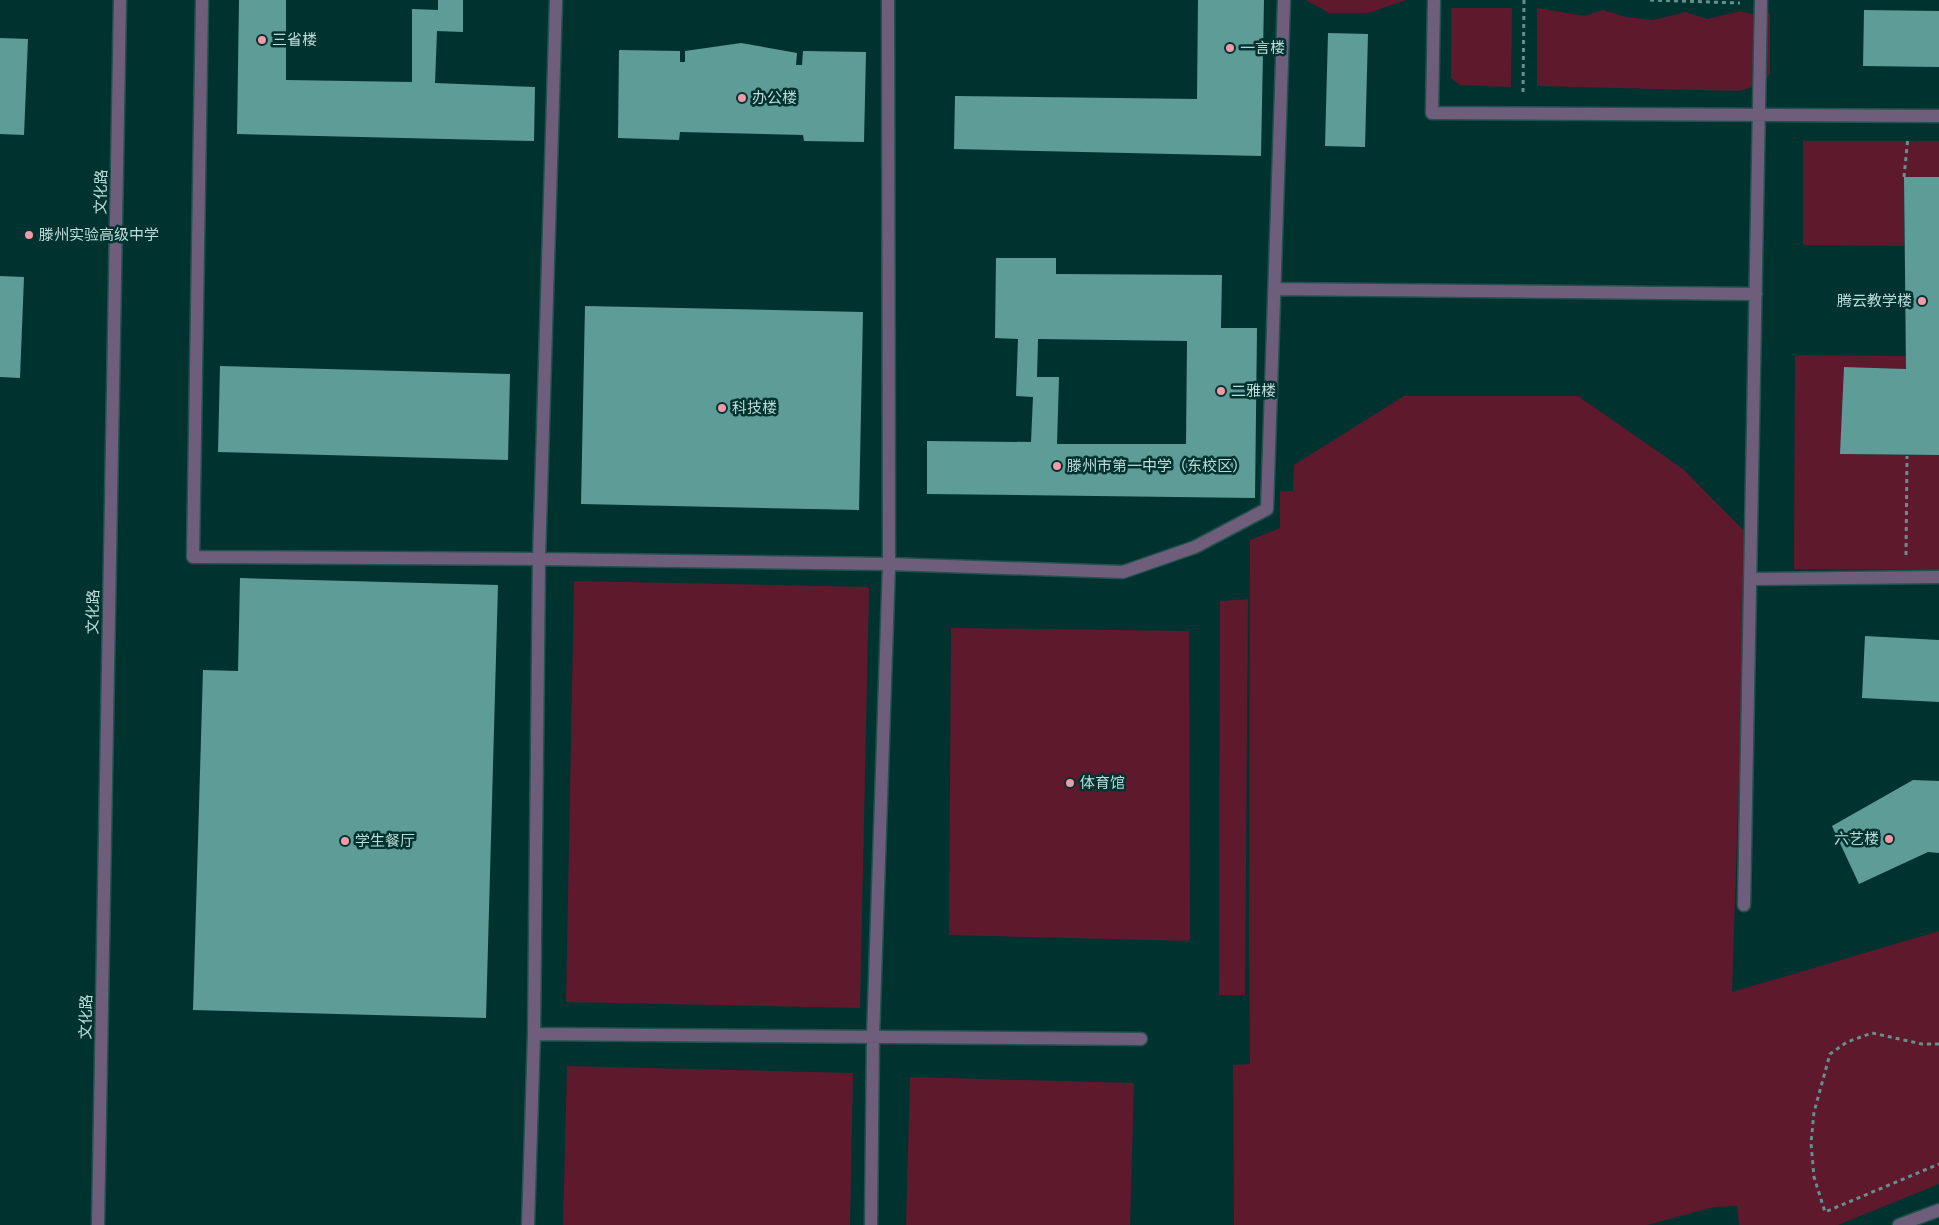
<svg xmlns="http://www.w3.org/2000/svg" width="1939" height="1225" viewBox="0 0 1939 1225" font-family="'Crimson Pro','Noto Sans SC',serif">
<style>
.green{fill:#5e192c}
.building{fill:#5e9c97;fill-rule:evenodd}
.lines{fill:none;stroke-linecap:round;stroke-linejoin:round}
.service-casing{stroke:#22514e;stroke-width:15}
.tertiary-casing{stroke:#22514e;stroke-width:15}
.path{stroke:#678f8c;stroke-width:3;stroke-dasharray:4 4;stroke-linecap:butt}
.service{stroke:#6e5e7c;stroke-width:12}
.tertiary{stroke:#6e5e7c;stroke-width:12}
.poi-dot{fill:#f39aaa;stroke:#003330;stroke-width:2}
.labels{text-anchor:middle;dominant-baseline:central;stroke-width:5;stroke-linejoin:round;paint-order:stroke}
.poi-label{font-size:15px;fill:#bedcd9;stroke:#003330;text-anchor:start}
.street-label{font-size:15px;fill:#bedcd9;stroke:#003330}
</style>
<rect width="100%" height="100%" fill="#003330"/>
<path class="green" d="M1306,0H1407L1368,13H1329Z
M1451,8H1512L1511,87L1460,85L1451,78Z
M1537,8L1584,16L1603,10L1626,17L1653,20L1686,12L1707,19L1741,11L1750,14L1770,13V74L1764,82L1747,89L1737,91L1537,86Z
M1803,141H1939V177H1904V246L1803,245Z
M1795,355L1906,356V369L1844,367L1841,454L1939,455V570L1794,569Z
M1404,396H1578L1683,469L1747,534L1732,992L1939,931V1184L1838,1225H1739L1737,1206L1714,1207L1647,1225H1234L1233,1065L1250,1064L1249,945L1250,540L1280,528V491H1293L1294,465Z
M574,581L869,587L860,1008L566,1002Z
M1248,599L1245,995H1219L1220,601Z
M951,628L1189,631L1190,941L949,935Z
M567,1066L853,1073L850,1225H563Z
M910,1077L1134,1083L1130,1225H906Z"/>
<path class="building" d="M239,0H286V80L412,82V9L438,10V0H463V32L437,31L435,83L535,87L534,141L237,134Z
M1198,0H1264L1261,156L954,149L955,96L1197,99Z
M1864,10L1939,11V67L1863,66Z
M1328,33L1368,34L1365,147L1325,146Z
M0,38L28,39L24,135L0,134Z
M741,43L797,53L796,65H802L803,51L866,52L864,142L804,141L803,135L680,132L679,140L618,138L619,50L680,51V62H685V51Z
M1904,177H1939V455L1840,454L1844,367L1906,369Z
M996,258H1056V274L1222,275L1221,328H1257L1255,498L927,494V441L1031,442L1033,397L1016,396L1018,339L995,338ZM1038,339L1187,341L1186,444H1057L1059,377H1037Z
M0,276L24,277L20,378L0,377Z
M585,306L863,312L859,510L581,504Z
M220,366L510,374L508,460L218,452Z
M240,578L498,585L486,1018L193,1010L203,670L238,671Z
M1865,636L1939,640V702L1862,698Z
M1913,780L1939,781V853L1928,852L1859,884L1832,826Z"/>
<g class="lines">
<defs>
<path id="service" d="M202,0L193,557L539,559L889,564L1123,572L1195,547L1267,509L1284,0
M1434,0L1432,113L1939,116
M1275,289L1756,294
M1751,579L1939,577
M1744,905L1761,0
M534,1034L1141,1039
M528,1225L534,1034L539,559L556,0
M871,1225L873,1037L889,564L888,0"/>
<path id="tertiary" d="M98,1225L120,0
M1899,1225L1939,1210"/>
</defs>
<use href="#service" class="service-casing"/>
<use href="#tertiary" class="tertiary-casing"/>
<path class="path" d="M1650,0L1740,3
M1523,92L1524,0
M1904,177L1908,137
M1906,555L1907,456
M1939,1044H1922L1872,1033L1847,1042L1830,1054L1814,1112L1811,1143L1814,1177L1825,1212L1939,1164"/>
<use href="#service" class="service"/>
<use href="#tertiary" class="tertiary"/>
</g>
<g class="poi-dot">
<circle cx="262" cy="40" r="5"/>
<circle cx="1230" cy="48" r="5"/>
<circle cx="742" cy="98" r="5"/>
<circle cx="29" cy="235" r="5"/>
<circle cx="1922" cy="301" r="5"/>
<circle cx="1221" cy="391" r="5"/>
<circle cx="722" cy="408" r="5"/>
<circle cx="1057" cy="466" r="5"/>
<circle cx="1070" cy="783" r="5"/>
<circle cx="1889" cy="839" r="5"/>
<circle cx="345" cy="841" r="5"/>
</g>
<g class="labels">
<g class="poi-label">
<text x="272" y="40">三省楼</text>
<text x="1240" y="48">一言楼</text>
<text x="752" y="98">办公楼</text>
<text x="39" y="235">滕州实验高级中学</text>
<text x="1912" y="301" text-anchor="end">腾云教学楼</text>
<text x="1231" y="391">二雅楼</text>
<text x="732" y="408">科技楼</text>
<text x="1067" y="466">滕州市第一中学（东校区）</text>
<text x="1080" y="783">体育馆</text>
<text x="1879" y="839" text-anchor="end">六艺楼</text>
<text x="355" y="841">学生餐厅</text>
</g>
<g class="street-label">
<text transform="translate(101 192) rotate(-89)">文化路</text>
<text transform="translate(93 612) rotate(-89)">文化路</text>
<text transform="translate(86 1017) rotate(-89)">文化路</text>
</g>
</g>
</svg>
